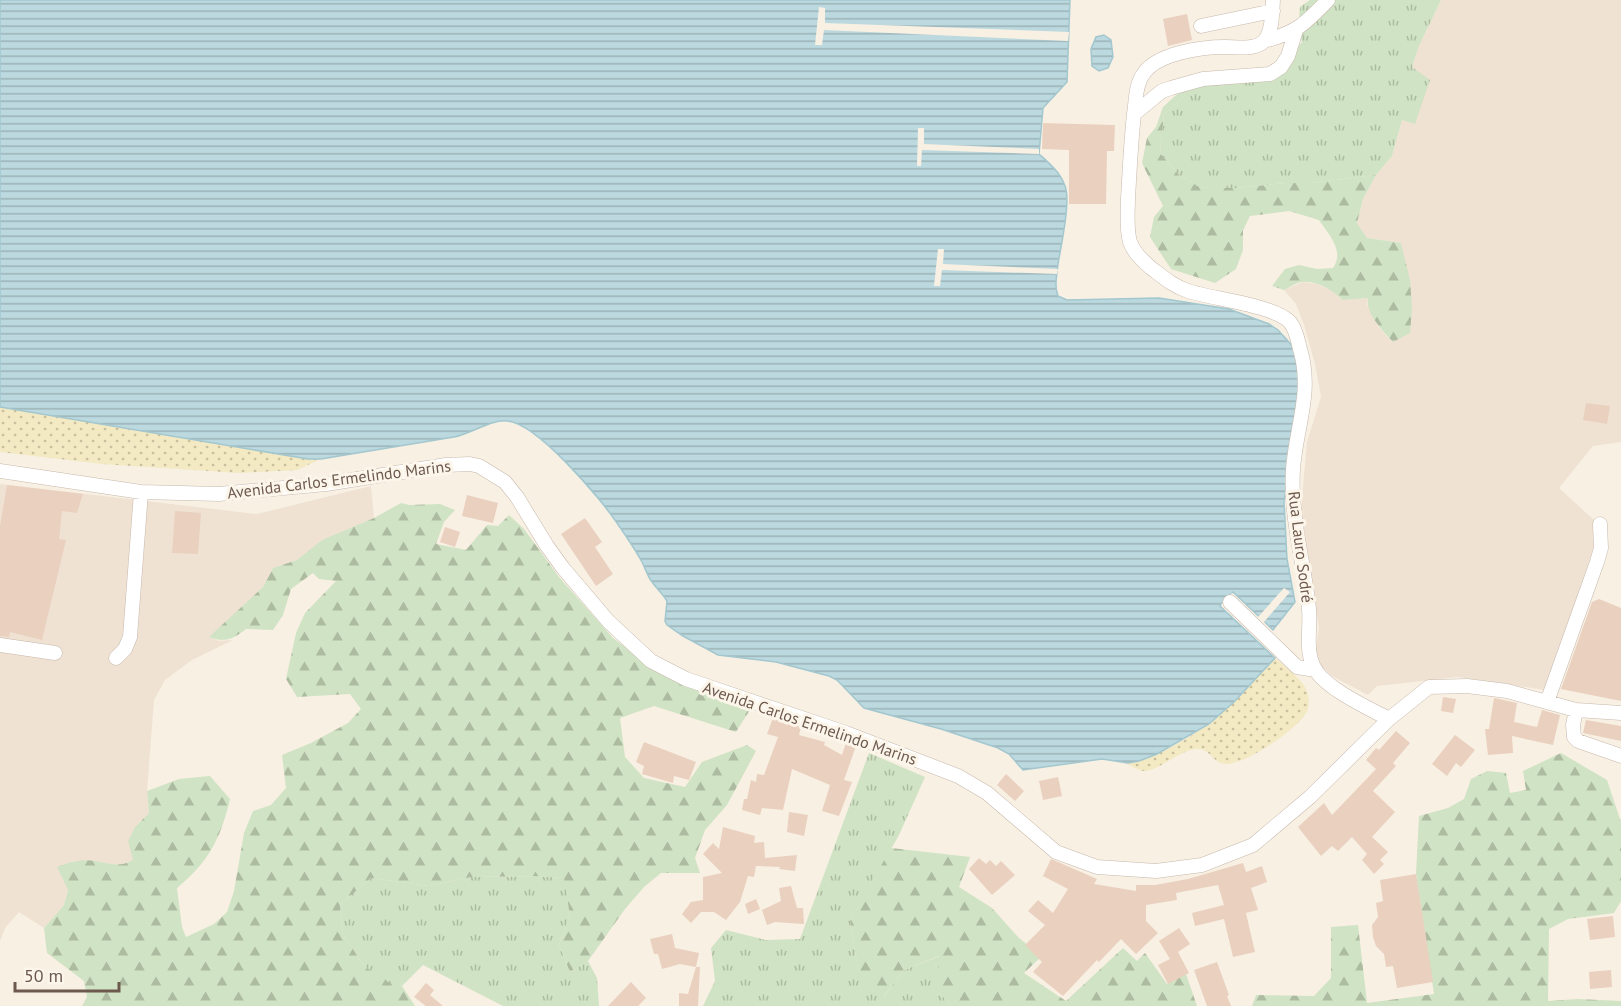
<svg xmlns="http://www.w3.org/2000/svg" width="1621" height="1006" viewBox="0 0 1621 1006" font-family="'PT Sans',sans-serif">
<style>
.residential{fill:#efe2d3}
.grass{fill:url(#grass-tufts)}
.forest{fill:url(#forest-firs)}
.sand{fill:url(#sand-dots)}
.water{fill:url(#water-rules);stroke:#a3c7cf;stroke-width:1.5}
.pier{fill:#f8f0e3}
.building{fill:#ead0bf}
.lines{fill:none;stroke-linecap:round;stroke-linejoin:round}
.minor-casing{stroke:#c7b8ac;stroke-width:15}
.minor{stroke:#fff;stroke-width:14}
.labels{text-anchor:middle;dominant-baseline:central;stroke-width:6;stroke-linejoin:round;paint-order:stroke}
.street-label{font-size:16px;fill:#6d594d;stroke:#fcf5e9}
</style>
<defs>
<pattern id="grass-tufts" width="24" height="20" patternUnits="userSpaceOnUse" patternTransform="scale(1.5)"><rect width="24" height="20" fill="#d0e3c4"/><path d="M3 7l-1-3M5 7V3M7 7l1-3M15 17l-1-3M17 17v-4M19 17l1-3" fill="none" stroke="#adbba1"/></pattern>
<pattern id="forest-firs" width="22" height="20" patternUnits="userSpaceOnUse" patternTransform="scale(1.5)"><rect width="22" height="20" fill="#d0e3c4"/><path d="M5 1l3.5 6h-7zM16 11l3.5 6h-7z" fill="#adbba1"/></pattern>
<pattern id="sand-dots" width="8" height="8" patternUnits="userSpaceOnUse" patternTransform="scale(1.5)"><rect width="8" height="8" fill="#f3e9c2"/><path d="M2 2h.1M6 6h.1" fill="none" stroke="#c9c0a0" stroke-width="1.8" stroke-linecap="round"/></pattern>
<pattern id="water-rules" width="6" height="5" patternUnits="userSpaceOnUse" patternTransform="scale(1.5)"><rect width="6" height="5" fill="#bbd9df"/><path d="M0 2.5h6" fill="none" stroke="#9cb3b7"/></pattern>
</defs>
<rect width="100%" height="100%" fill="#f8f0e3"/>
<path class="residential" d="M1441,0H1621V442L1593,446L1559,488L1595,521V544L1545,690L1458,677L1377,686L1368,695L1332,676L1314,660L1319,629L1301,509L1307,442L1321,397L1315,364L1304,325L1296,304L1284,290L1303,282L1317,284L1334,291L1343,300L1368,298L1367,304L1378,326L1392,342L1404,258L1401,243L1367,238L1357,223L1363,199L1376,175L1392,156L1402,120L1415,123L1412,67L1419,46Z
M0,484L257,514L371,486L374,518L323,540L297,560L273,568L263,587L210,637L219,641L233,640L192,660L165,680L154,700L147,791L149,813L135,827L133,860L122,866L94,861H74L58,867L68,889L64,905L44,928L19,912L5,928L0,941Z"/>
<path class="grass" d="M1310,0H1441L1419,46L1412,67L1430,80L1415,124L1402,120L1392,156L1376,175L1311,183H1286L1236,188H1210L1197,186L1179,175L1160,153L1164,115L1197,84L1244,76L1283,65L1302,42L1298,29L1300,7Z
M869,753L925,777L899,835L850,921L858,969L884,996L904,970L940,956L939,992L951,1006H703L715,981L711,948L726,930L766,940L800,939Z
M535,876L565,878L570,916L559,945L570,972L588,961L597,978L599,1006H503L423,965L402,986L388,983L364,966L343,934L340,905L371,878L429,886L471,877Z"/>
<path class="forest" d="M1197,84L1164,115L1160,153L1179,175L1197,186L1210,188H1236L1286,183H1311L1376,175L1363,199L1357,223L1367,238L1401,243L1410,280L1412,308L1410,333L1393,342C1383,331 1365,313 1368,298L1343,300C1333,291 1317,280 1302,282C1297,282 1289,288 1284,290L1272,286L1285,269L1299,265L1317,269L1333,268C1345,251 1329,235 1319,220L1289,211L1250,216L1243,230V250L1236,269L1215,283L1171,269L1150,237L1154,217L1163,206L1142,163L1147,138L1156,127L1163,107L1184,88Z
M401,503L409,505L440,504L455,510L444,522L436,544L466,550L487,525L498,526L509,515L524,529L559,577L613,638L654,669L753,705L736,732L654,706L620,718L625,757L644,778L685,787L702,762L747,745L756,751L727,805L705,830L695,858L700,873H661L644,887L625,909L588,961L570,972L559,945L570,916L564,878L535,876L471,877L429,886L371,878L340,905L343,934L364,966L388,982L402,986L415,1006H82L87,997L84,981L47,953L44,928L64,905L68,890L57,867C70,862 81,859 95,861C110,863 119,868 133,860L128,841L135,827L149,813L147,791L179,779L210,776L230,799C221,838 208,863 177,888L182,927L186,937L214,924L227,912L234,891L244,833L253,811L271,805L286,788L282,755L311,743L348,723L361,709L350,694L297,697L286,679L296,633L305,613L336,581L319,579L313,573L291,589L283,615L273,630L246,629C233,639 226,643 209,637L263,587L273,568L297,560L322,540L374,518Z
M1561,753L1607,780L1621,822V901L1614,913L1568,919L1549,929L1548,1001L1578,999L1621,1001V1006H1252L1256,995L1314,996L1331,978V927L1358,925L1367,1003L1434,994L1416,874L1419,816L1448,808L1464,799L1471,779L1487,771L1506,773L1510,793L1526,790L1523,771Z
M891,848L970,857L959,887L992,908L1019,938L1042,956L1024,973L1066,1001L1123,948L1137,961L1145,953L1167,984L1186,974L1197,1006H951L939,992V956L904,970L883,997L858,969L850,921Z"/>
<path class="sand" d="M0,407L308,459H321L297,470L239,473L102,464L0,452Z
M1275,658C1286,668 1305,680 1308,695C1309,699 1309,705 1308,709C1302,727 1245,765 1226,764C1213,764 1209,746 1195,749C1179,751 1156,772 1144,771C1137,770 1130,765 1123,762C1131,763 1138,759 1146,757C1203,739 1235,699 1275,658Z"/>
<path class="water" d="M0,0H1070L1067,82L1043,108L1039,154C1049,163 1060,172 1065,186C1071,201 1061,246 1058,264C1057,275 1054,286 1058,296L1067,300L1159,298L1229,309L1269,324L1278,330L1298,352L1302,365L1284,502L1287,559L1295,602L1273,630L1233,592L1220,606L1275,658L1234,702L1209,724L1157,754L1139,761L1128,763L1102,759L1023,770L1009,754L998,748L941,729L864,708L837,680L829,676L776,662L718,655L683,636L667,625L665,621L667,601C662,593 655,587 650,579C647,574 645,568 642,562C635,549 626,536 617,523C600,498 537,423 507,421C492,419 470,434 454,437L321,459H308L0,407Z
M1104,35L1111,40L1113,57L1108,68L1099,71L1092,66L1091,49L1096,37Z"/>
<path class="pier" d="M819,7L825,8V23L1069,32L1068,41L824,30L822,45H815Z
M918,128H924V144L1039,149V154L922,150L921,166H917Z
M938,249H944L943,264L1058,269L1057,274L942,270L940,286H934Z
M1284,588L1290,592L1264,622L1273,633L1233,596L1224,605L1276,656L1221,605L1232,593L1258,617Z"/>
<path class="building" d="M1187,14L1192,40L1168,46L1163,19Z
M1043,123L1115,125L1114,151H1107L1106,204H1069V150L1042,149Z
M1586,403L1610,406L1607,424L1583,420Z
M7,485L83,494L77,513L62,511L59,539L66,540L42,640L10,632L9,637L0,636V526Z
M467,495L498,503L493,523L462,516Z
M175,511L201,513L198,554L172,553Z
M585,518L602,542L595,547L613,574L596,586L561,534Z
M445,527L460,532L455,547L440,542Z
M1599,599L1621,608V701L1561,689L1592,602Z
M1443,697L1456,699L1453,713L1441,711Z
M1494,698L1517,703L1514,722L1537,727L1542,710L1560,715L1553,745L1512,736L1513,753L1488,755L1485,729H1489Z
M773,718L801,727L799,735L825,742L824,745L842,755L846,743L856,746L844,780L852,782L839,816L822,811L830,785L792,769L783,810L762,808L760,815L742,810L744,799H747L751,780L756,782L757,774L764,775L778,737L767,734Z
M1586,720L1621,726V741L1583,733Z
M1396,731L1410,743L1393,763L1396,766L1373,791L1395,812L1372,837L1388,852L1380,860L1384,864L1374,874L1362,860L1367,854L1352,837L1338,851L1332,846L1321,856L1298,827L1324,803L1332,815L1376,769L1366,760L1376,748L1379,750Z
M1455,735L1475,750L1461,767L1456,763L1447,776L1432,764Z
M644,742L696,762L689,780L674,776L673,783L642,774L644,766L636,762Z
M1006,774L1024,791L1015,801L997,785Z
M1058,777L1062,796L1043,800L1039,781Z
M789,812L808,815L804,836L787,832Z
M723,827L755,836L754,843L764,842L765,858L797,855L795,871L779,869L780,867L756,866L754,877L748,876L740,902L726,920L714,912H701L691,923L682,914L691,902L703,900V877L722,873L703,854L713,843L719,849Z
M979,858L986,864L990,860L996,866L1001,861L1015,875L992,895L969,869Z
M1051,859L1097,879L1094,884L1136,891V885H1155L1188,879L1243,863L1246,872L1262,866L1267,882L1251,888L1258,910L1246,913L1255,952L1233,957L1224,919L1195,926L1192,913L1224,905L1218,885L1176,893L1177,900L1146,905V921L1158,933L1136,954L1121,939L1099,962L1097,960L1063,996L1033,972L1042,962L1025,945L1045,925L1028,911L1038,900L1053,913L1068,889L1043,876Z
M1416,874L1433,982L1397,988L1393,966L1386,967L1384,954L1376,946L1373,937L1372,925L1378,917L1376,903L1383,901L1380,880Z
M791,886L797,908H803L804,924L775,922L767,925L762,910L781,901L779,888Z
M756,899L760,909L748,914L745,904Z
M1613,916L1615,937L1590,940L1587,919Z
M1179,928L1190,944L1178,952L1189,973L1168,984L1158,965L1170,959L1159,941Z
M672,934L675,948L699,953L696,967H700L698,1006H679V993L688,994L696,967L680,964L662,969L658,954H654L650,939Z
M1217,962L1229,995L1227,996L1231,1006H1207L1194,970Z
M1611,970L1612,987L1590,989L1589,972Z
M631,982L646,998L638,1006H608Z
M426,983L434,990L430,995L443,1006H426L414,997Z"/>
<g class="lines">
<defs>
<path id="minor" d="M1273,0C1272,12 1273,33 1263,42C1254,50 1237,47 1225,47C1202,47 1158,53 1144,73C1137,82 1136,95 1135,106C1131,136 1130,167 1128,198C1128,212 1126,228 1130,242C1134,253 1142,260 1151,268C1163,277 1173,286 1188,291C1213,299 1273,305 1290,322C1296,329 1298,341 1300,349C1313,392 1296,427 1293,469C1290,517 1304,562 1309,609C1311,631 1304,652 1316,671C1329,690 1368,708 1389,719
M1201,26L1273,11
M1264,41C1296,33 1305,24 1328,0
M1134,114L1162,91L1171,88L1203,79L1270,74L1281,67L1288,56L1296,30
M0,471L141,492L219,494L326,484L446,465L470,464L479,466L505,482L517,497L547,546L563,568L608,621L651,661L686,679L846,733L958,776L987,793L1056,852L1097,867L1156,871L1202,865L1253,845L1310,797L1389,719L1429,687L1467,686L1507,691L1576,710L1621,713
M1230,602L1297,667L1316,670
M0,645L55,653
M116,658L125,649L130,637L141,492
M1547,702L1597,562L1601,548L1600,524
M1576,710L1573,725L1574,737L1578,741L1621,756"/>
</defs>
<use href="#minor" class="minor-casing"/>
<use href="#minor" class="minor"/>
</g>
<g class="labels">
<g class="street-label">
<text transform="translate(339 479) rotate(-7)">Avenida Carlos Ermelindo Marins</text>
<text transform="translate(1301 547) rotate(83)">Rua Lauro Sodré</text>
<text transform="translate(810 723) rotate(19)">Avenida Carlos Ermelindo Marins</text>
</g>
</g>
<path d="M15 982v9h104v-9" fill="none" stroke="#6d594d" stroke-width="3"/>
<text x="24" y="982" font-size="18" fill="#6d594d" stroke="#fcf5e9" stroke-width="4.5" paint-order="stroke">50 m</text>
</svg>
